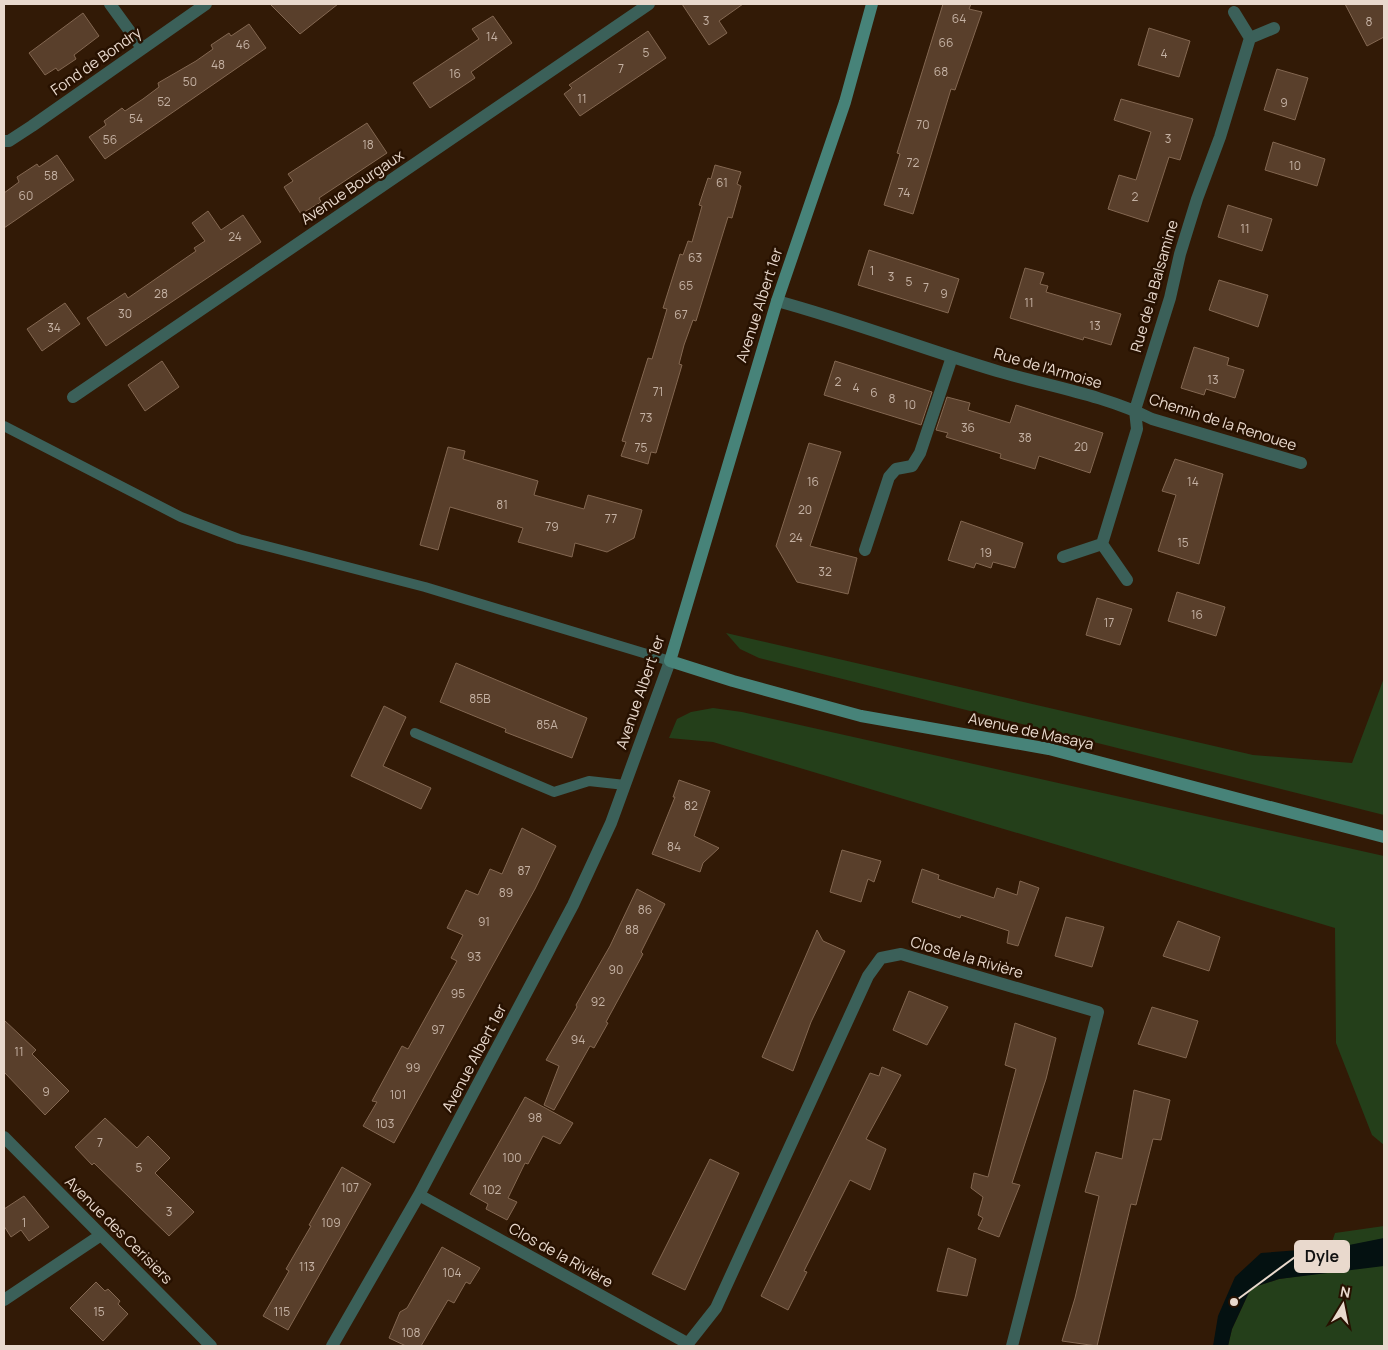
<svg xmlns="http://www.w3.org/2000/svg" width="1388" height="1350" viewBox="0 0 1388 1350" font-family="Manrope,sans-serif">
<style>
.green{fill:#243f1a}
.water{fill:#041111}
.building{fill:#593f2b;stroke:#836751}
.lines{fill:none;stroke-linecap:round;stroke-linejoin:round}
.lane{stroke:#3b6059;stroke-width:10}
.street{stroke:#3b6059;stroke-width:12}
.secondary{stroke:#478379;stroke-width:12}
.labels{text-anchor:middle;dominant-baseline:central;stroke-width:5;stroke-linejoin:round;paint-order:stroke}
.number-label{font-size:12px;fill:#c5b2a4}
.street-label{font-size:15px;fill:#e9d9cd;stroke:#271100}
.leader{fill:none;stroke:#e9d9cd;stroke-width:2}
.callout-dot{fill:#e9d9cd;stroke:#271100;stroke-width:2}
.callout{fill:#e9d9cd;stroke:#e9d9cd;stroke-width:2}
.callout-label{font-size:16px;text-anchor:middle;font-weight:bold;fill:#111}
</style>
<rect width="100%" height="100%" fill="#321a06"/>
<path class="green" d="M726,633L1253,755L1352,763L1384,678V815L759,658L740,649Z
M713,708L742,712L1384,856V1145L1372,1135L1336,1043L1335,928L713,742L669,738L677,719L691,712Z
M1384,1226V1346H1228L1232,1329L1251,1288L1279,1279L1322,1273L1335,1233Z"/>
<path class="water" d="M1384,1238V1266L1279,1279L1251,1288L1232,1329L1228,1346H1213L1218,1316L1235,1277L1261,1253L1339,1247Z"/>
<path class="building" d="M270,4H338L300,34Z
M682,4H743L719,21L727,33L709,45Z
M943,4H971L969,9L982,12L955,90L951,89L913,214L884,205L900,154L897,153Z
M1345,4H1384V37L1367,46Z
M83,13L99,36L74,55L76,59L58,71L56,68L45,75L29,53Z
M493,16L512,43L471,72L475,78L430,108L413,83L479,39L472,29Z
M249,24L266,48L105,159L89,137L106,125L104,121L122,108L125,111L143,99L159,87L158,83L196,61L213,49L211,45L229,33L231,36Z
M1149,28L1190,41L1179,77L1138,65Z
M648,31L666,58L580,116L564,94L572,88L569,85Z
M1277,69L1308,78L1295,120L1264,110Z
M1121,99L1193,119L1180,160L1169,157L1148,222L1108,209L1119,175L1136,180L1151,132L1114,120Z
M367,123L387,153L319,198L321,202L301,214L284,187L293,181L288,174Z
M1273,142L1325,159L1317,186L1265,170Z
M57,155L74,180L4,228V193L19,182L17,177L37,164L39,167Z
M715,165L741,172L737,184L741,186L732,218L728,217L696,321L693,320L684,345L679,364L682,365L656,453L651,452L648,464L621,456L626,442L622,441L648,358L652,359L667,309L663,308L680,254L683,255L688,241L692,242L702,206L699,205L708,178L711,179Z
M1228,205L1272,219L1262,251L1218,237Z
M208,211L221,230L243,215L261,242L106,346L87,318L125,293L128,298L196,251L194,248L205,241L192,223Z
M869,250L959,279L948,313L858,285Z
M1025,268L1044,273L1040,284L1048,286L1046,292L1121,314L1111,345L1084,337L1083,340L1010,318Z
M1219,280L1268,295L1258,327L1209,310Z
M65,303L80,324L42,351L27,329Z
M1194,347L1229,358L1227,365L1244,370L1235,398L1206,389L1204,395L1181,388Z
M162,361L179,387L145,411L128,385Z
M835,361L932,392L921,425L824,395Z
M947,397L970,403L968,410L1010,423L1016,405L1103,433L1090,473L1039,456L1035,469L1000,458L1001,454L946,437L948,433L936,430Z
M809,443L841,452L810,546L857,558L848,594L797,582L776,546Z
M448,447L465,451L463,459L538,481L534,495L584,509L588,495L642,510L634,538L607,552L575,543L572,557L518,542L523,528L450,507L438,550L420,545Z
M1175,459L1223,474L1199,564L1158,551L1176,495L1162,491Z
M961,521L1023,543L1015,568L993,562L991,568L976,563L974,568L948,560Z
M1177,592L1225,607L1216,636L1168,621Z
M1097,598L1132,609L1120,645L1086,635Z
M456,663L587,718L572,758L505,732L506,729L440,702Z
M384,706L406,717L383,766L431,788L421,809L351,776Z
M679,780L710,791L694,836L719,848L703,863L700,872L652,854L675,797H673Z
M522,828L556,846L535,889L394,1143L363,1126L377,1102L372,1101L402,1046L408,1049L457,961L451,958L463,935L447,928L466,890L478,895L490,869L502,874Z
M842,850L881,861L874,882L868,879L861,902L830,892Z
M922,869L939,875L938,879L994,898L997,888L1017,895L1020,881L1039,888L1018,946L1007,943L1009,931L961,915L960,918L912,902Z
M637,889L665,904L641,952L643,954L606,1022L608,1023L594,1048L590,1046L554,1110L544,1105L559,1066L546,1060L577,1007L576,1005L610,946Z
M1066,917L1104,927L1092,967L1055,956Z
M1178,921L1220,937L1209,971L1163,956Z
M817,930L823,941L845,951L811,1022L793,1071L762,1057Z
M909,991L948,1007L927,1045L893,1030Z
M1152,1007L1198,1021L1186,1058L1138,1044Z
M4,1020L36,1050L32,1054L69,1091L45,1115L4,1072Z
M1015,1023L1056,1038L1046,1079L1012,1183L1020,1185L999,1237L978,1229L983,1218L978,1215L983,1197L971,1188L974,1173L988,1177L1016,1069L1005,1065Z
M882,1067L901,1075L866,1139L886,1149L870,1190L850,1180L804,1271L807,1272L788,1310L761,1296L870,1073L879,1076Z
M1134,1090L1170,1100L1161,1140L1153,1139L1136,1205L1131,1204L1097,1346L1062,1341L1075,1298L1099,1196L1085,1192L1096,1152L1122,1159Z
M525,1097L573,1123L560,1144L543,1136L528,1164L525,1163L508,1198L517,1202L507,1220L486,1209L488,1204L470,1194Z
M105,1118L137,1148L148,1136L170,1158L155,1173L194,1212L169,1236L94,1163L92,1165L75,1147Z
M710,1159L739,1173L685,1290L652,1274Z
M342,1167L371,1184L288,1330L263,1316L289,1271L286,1269L311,1226L309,1225Z
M24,1196L49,1227L29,1241L21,1230L11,1237L4,1226V1209Z
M442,1247L480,1268L470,1284L466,1282L454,1303L448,1300L421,1346H406L389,1338L400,1312L407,1308Z
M948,1248L976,1259L967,1296L937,1291Z
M96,1282L105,1291L108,1289L120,1301L118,1304L128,1314L103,1341L70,1308Z"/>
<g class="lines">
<path class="lane" d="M4,426L181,517L239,539L425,587L670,661
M415,733L554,792L589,781L625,785"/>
<path class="street" d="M110,4L142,48
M1250,38L1274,28
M4,141H9L32,126L206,4
M777,301C851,321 923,349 997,371C1048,386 1104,395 1152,419L1301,463
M73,397L649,4
M1102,544L1127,580
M865,550L889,477L896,469L912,466L920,453L952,357
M1063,557L1102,544L1137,429L1135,410L1170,298L1180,254L1197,199L1220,137L1250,38L1234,12
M4,1137L211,1346
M419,1195L687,1343
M4,1300L101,1235
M332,1346L419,1195L573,905L611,823L670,661
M686,1346L716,1308L868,976L881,958L901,954L1098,1012L1012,1346"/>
<path class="secondary" d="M872,4L845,102L777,301L670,661L733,681L861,716L1049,749L1384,837"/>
</g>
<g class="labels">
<g class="number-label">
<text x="959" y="18">64</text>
<text x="706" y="20">3</text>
<text x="1369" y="21">8</text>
<text x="492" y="36">14</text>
<text x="946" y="42">66</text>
<text x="243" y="44">46</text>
<text x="646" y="52">5</text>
<text x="1164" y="53">4</text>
<text x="218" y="64">48</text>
<text x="621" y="68">7</text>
<text x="941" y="71">68</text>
<text x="455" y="73">16</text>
<text x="190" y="81">50</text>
<text x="582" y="98">11</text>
<text x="164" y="101">52</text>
<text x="1284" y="102">9</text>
<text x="136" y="118">54</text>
<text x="923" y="124">70</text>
<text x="1168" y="138">3</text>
<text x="110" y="139">56</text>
<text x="368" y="144">18</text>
<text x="913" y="162">72</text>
<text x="1295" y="165">10</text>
<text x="51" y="175">58</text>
<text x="722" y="182">61</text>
<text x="904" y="192">74</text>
<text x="26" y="195">60</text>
<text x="1135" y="196">2</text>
<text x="1245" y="228">11</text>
<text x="235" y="236">24</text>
<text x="695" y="257">63</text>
<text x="872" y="270">1</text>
<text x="891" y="276">3</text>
<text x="909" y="281">5</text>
<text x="686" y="285">65</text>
<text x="926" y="287">7</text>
<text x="161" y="293">28</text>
<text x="944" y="293">9</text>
<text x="1029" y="302">11</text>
<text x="125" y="313">30</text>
<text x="681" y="314">67</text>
<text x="1095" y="325">13</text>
<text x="54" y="327">34</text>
<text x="1213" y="379">13</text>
<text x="838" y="381">2</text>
<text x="856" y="387">4</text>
<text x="658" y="391">71</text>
<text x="874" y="392">6</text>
<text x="892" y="398">8</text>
<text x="910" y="404">10</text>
<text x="646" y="417">73</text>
<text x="968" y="427">36</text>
<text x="1025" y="437">38</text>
<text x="1081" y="446">20</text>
<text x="641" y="447">75</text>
<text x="813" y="481">16</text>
<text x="1193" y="481">14</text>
<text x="502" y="504">81</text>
<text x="805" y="509">20</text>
<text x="611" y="518">77</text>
<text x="552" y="526">79</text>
<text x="796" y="537">24</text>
<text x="1183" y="542">15</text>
<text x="986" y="552">19</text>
<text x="825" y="571">32</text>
<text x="1197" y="614">16</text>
<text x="1109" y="622">17</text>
<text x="480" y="698">85B</text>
<text x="547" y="724">85A</text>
<text x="691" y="805">82</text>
<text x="674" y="846">84</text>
<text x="524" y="870">87</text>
<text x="506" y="892">89</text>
<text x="645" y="909">86</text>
<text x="484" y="921">91</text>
<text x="632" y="929">88</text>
<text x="474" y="956">93</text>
<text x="616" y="969">90</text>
<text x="458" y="993">95</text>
<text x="598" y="1001">92</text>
<text x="438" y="1029">97</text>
<text x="578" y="1039">94</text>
<text x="19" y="1051">11</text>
<text x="413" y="1067">99</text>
<text x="46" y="1091">9</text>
<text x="398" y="1094">101</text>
<text x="535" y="1117">98</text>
<text x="385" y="1123">103</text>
<text x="100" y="1142">7</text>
<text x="512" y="1157">100</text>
<text x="139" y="1167">5</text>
<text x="350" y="1187">107</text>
<text x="492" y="1189">102</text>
<text x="169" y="1211">3</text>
<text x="24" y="1222">1</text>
<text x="331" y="1222">109</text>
<text x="307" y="1266">113</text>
<text x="452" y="1272">104</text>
<text x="99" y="1311">15</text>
<text x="282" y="1311">115</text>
<text x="411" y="1332">108</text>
</g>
<g class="street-label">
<text transform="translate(96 61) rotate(-35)">Fond de Bondry</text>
<text transform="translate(352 187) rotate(-34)">Avenue Bourgaux</text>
<text transform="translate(1154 286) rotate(-74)">Rue de la Balsamine</text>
<text transform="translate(759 305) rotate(-72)">Avenue Albert 1er</text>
<text transform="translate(1048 368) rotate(16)">Rue de l'Armoise</text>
<text transform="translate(1223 422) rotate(18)">Chemin de la Renouee</text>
<text transform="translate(640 692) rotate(-71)">Avenue Albert 1er</text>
<text transform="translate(1031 731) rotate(12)">Avenue de Masaya</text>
<text transform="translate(967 957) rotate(16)">Clos de la Rivière</text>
<text transform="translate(474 1058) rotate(-62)">Avenue Albert 1er</text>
<text transform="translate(119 1230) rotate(45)">Avenue des Cerisiers</text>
<text transform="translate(561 1255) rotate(29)">Clos de la Rivière</text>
</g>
</g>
<path class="leader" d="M1234 1302L1295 1257"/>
<circle class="callout-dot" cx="1234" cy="1302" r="5"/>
<rect class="callout" x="1295" y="1241" width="54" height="31" rx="5"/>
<g class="callout-label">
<text x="1322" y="1262">Dyle</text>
</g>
<rect width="1388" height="1350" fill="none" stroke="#e9d9cd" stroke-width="10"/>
<g transform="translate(1343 1305) rotate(10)" stroke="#271100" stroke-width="4" paint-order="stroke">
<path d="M0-4L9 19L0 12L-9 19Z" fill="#e9d9cd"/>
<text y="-8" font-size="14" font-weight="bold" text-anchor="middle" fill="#e9d9cd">N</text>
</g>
</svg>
